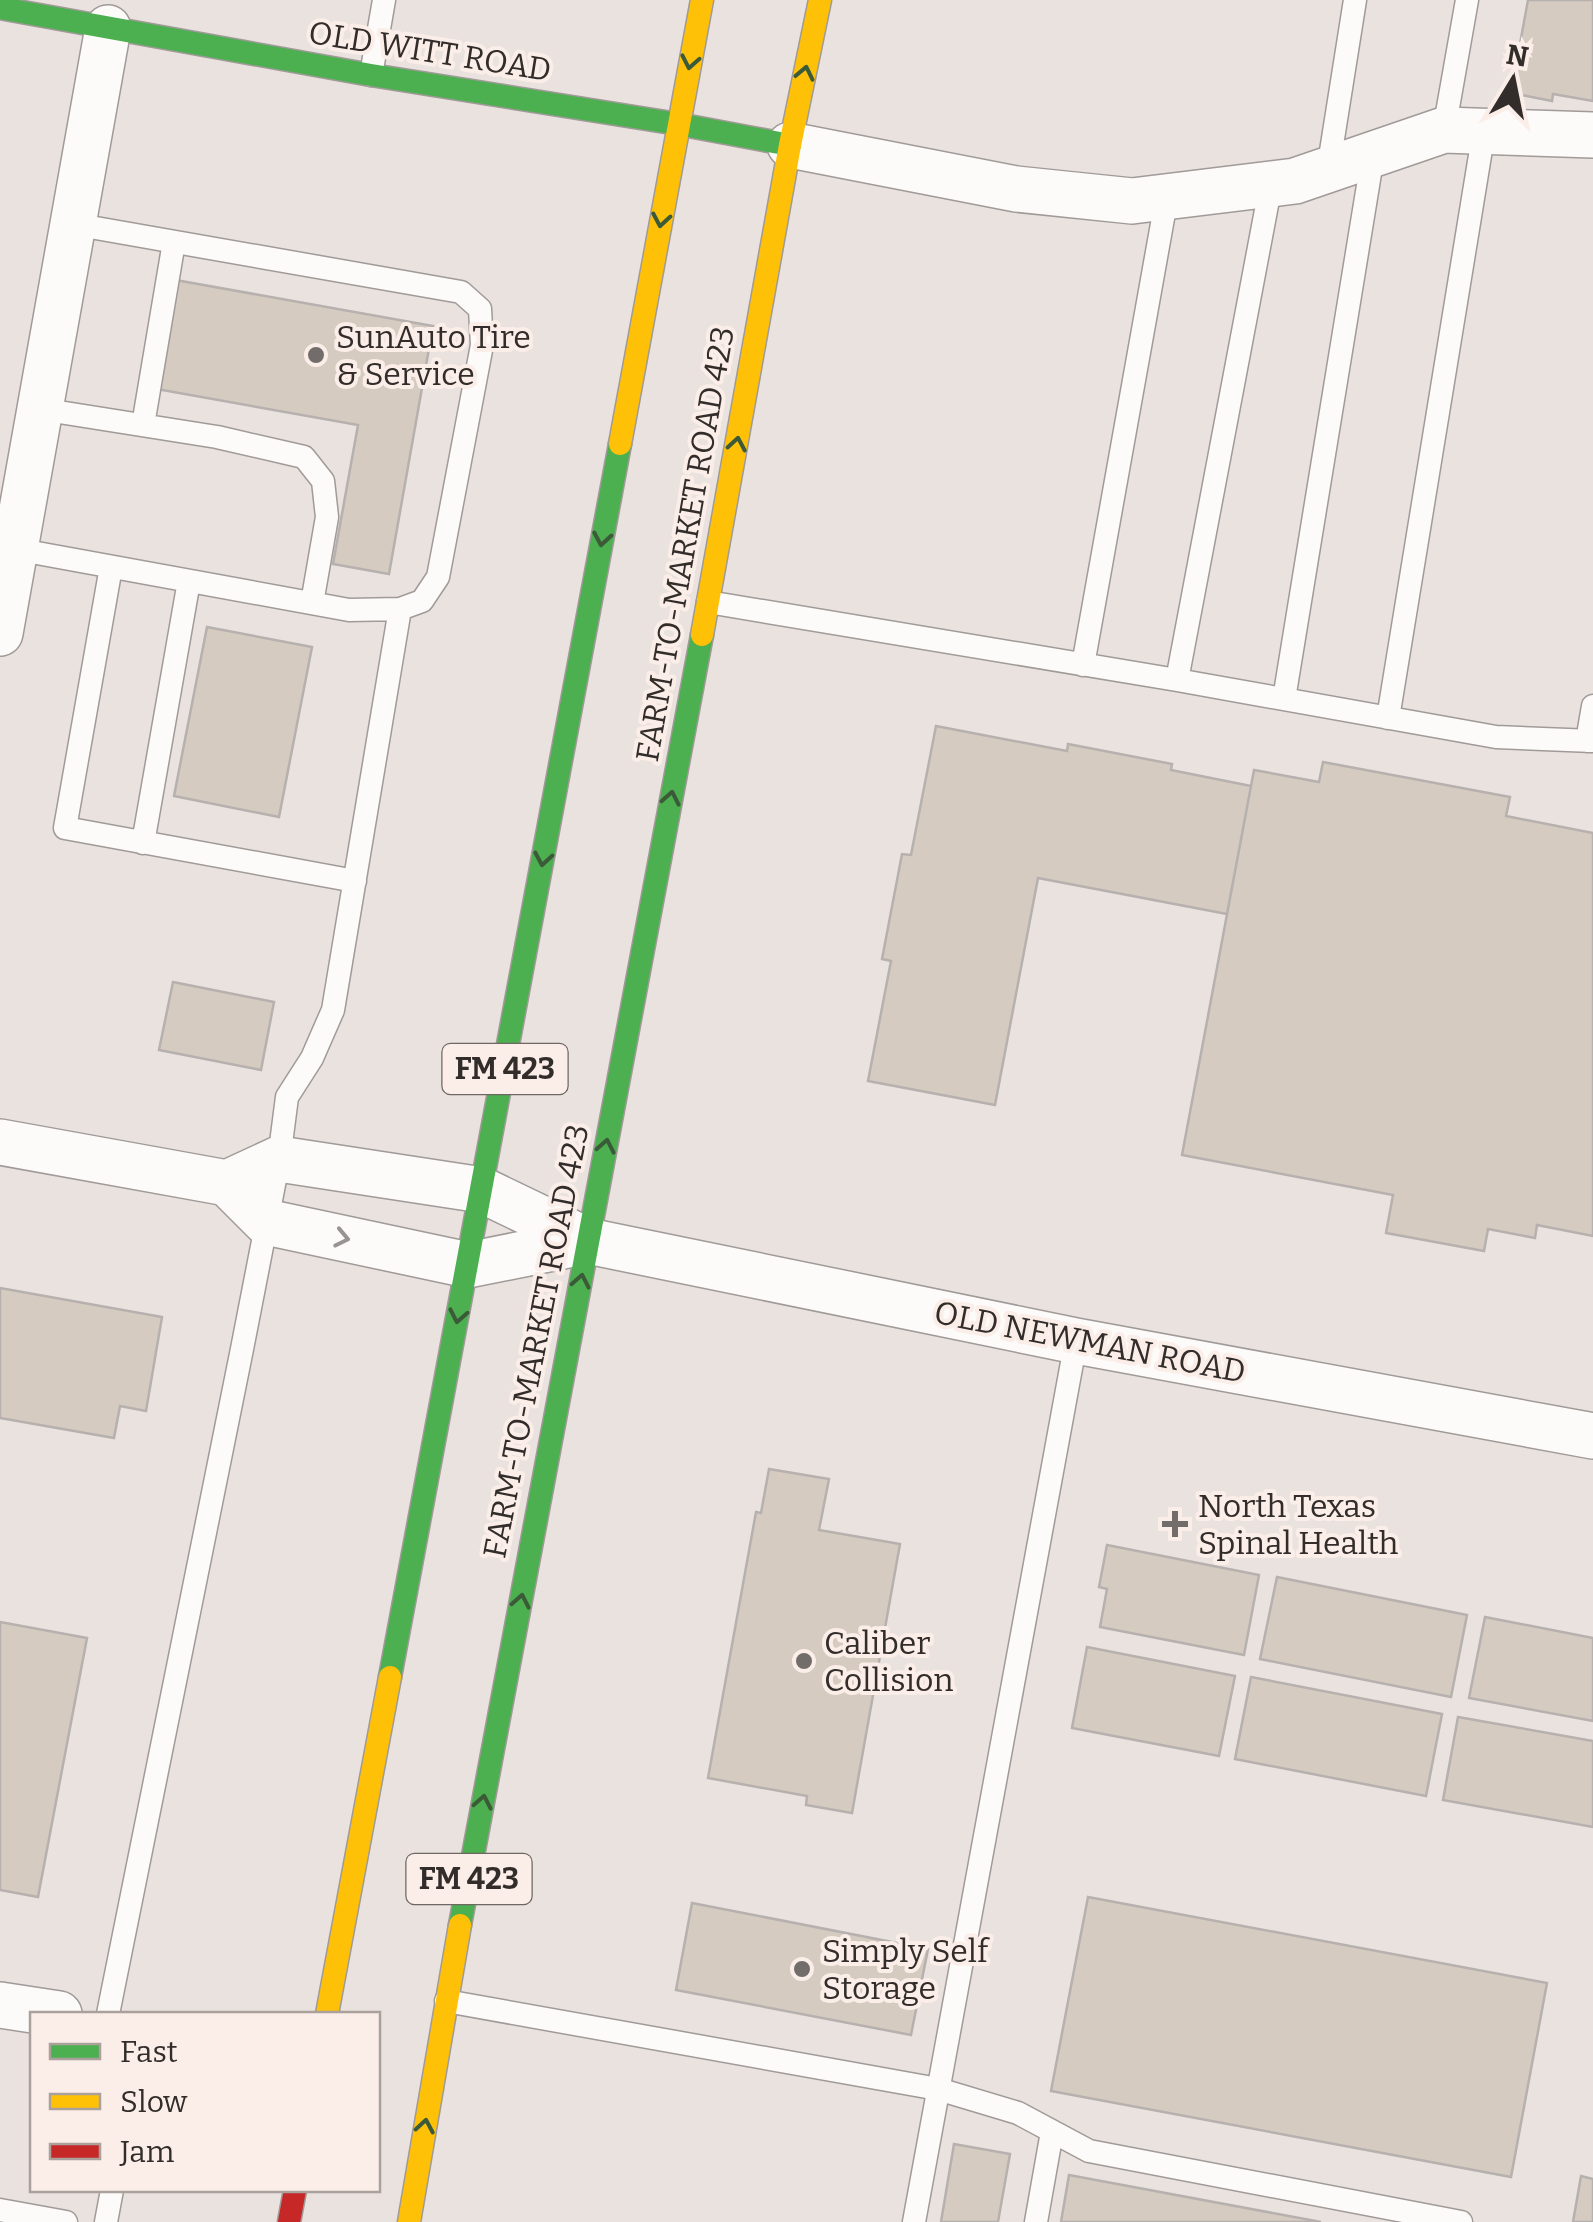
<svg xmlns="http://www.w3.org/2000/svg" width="1593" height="2222" viewBox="0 0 1593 2222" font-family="Bitter,serif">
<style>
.building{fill:#d5cbc1;stroke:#b6b1ae;stroke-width:2.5}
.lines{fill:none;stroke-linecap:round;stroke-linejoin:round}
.lane-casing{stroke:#a09a98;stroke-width:25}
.street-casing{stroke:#a09a98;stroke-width:48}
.fast-casing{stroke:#a09a98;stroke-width:25}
.slow-casing{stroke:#a09a98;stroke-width:25}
.jam-casing{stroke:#a09a98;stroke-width:25}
.lane{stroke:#fcfbfa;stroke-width:22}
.street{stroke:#fcfbfa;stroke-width:45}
.fast{stroke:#4caf50;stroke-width:22}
.slow{stroke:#ffc107;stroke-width:22}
.jam{stroke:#c62828;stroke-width:22}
.oneway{stroke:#3b5a38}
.oneway2{stroke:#979492}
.poi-dot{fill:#726c6a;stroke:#fbeee8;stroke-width:4}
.labels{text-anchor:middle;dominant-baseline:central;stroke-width:8;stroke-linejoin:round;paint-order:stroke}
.shield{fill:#fbeee8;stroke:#6e6764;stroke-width:2.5}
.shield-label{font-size:30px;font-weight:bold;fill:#322d2b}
.street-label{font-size:32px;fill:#322d2b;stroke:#fbeee8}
.poi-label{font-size:32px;fill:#322d2b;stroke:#fbeee8;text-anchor:start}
</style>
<rect width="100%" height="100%" fill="#eae2de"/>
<path class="building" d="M1528,0H1593V101L1553,94L1552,101L1511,93Z
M170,279L433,326L389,574L333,564L358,425L151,388Z
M207,627L312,647L279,817L174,796Z
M936,726L1067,751L1068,744L1172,764L1171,770L1251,786L1227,914L1038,878L995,1105L868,1081L891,961L882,959L902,854L911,855Z
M1323,762L1510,797L1506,816L1593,833V1236L1537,1225L1535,1238L1488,1229L1484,1251L1386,1233L1393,1195L1182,1155L1254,770L1319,782Z
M173,982L274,1002L261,1070L159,1050Z
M0,1288L162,1317L146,1411L120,1406L114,1438L0,1418Z
M769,1469L829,1479L819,1530L900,1544L852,1813L806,1805L807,1796L708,1778L756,1512L761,1513Z
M1107,1545L1259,1575L1244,1655L1100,1627L1107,1589L1099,1587Z
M1277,1577L1467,1615L1451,1697L1260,1659Z
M1485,1617L1593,1638V1721L1469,1698Z
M0,1622L87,1638L38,1897L0,1890Z
M1087,1647L1235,1676L1219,1756L1072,1728Z
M1251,1677L1442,1714L1426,1796L1235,1759Z
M1458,1717L1593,1741V1827L1443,1800Z
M1088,1897L1547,1983L1511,2177L1051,2091Z
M692,1903L928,1949L911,2035L676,1990Z
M954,2144L1010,2154L998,2222H941Z
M1069,2175L1321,2222H1061Z
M1581,2176L1593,2179V2222H1573Z"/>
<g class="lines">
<defs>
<path id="lane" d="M371,75L384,0
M1444,130L1467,0
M1328,170L1355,0
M40,409L217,437L304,457L323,481L327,517L312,603
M143,425L174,242
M15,549L349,610L400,609L422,601L438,577L482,345L480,309L461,292L73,224
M111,567L65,828L355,881
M708,602L1177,680L1496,737L1593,741
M1083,665L1167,196
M1177,680L1271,184
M1284,699L1373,155
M1388,718L1484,131
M1587,741L1593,706
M143,843L189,581
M446,2001L938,2089L1018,2113L1089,2151L1461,2222
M108,2014L242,1349L279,1159L287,1097L312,1058L333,1010L400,609
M0,2210L66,2222
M106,2222L112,2190
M914,2222L1076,1341
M1036,2222L1052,2132"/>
<path id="street" d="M790,145L1016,189L1132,201L1295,181L1444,130L1593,135
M0,633L108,28
M0,1142L227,1183L266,1222L468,1265L588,1241
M227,1183L279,1159L482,1190L588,1241L1076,1341L1593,1436
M0,2005L59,2014"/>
<path id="fast" d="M0,8L371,75L678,124L790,145
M390,1677L620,444
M460,1925L702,635"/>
<path id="slow" d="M620,444L702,0
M702,635L790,145L820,0
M327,2014L390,1677
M409,2222L460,1925"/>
<path id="jam" d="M289,2222L295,2190"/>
</defs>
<use href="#lane" class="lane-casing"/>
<use href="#street" class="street-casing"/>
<use href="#fast" class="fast-casing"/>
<use href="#slow" class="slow-casing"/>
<use href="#jam" class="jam-casing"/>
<use href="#lane" class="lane"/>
<use href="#street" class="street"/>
<use href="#fast" class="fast"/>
<use href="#slow" class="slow"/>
<use href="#jam" class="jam"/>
</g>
<defs><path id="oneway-chevron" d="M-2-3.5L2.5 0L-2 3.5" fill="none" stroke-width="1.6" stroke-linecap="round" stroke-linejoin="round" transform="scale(2.5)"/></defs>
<g class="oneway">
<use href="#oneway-chevron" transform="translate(690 62) rotate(101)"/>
<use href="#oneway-chevron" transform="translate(805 73) rotate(-78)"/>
<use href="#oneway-chevron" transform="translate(661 220) rotate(100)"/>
<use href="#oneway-chevron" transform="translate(737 444) rotate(-80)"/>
<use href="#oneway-chevron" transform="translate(602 539) rotate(100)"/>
<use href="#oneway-chevron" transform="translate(671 798) rotate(-79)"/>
<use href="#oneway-chevron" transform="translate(543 859) rotate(100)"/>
<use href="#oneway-chevron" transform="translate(606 1146) rotate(-79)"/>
<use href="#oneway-chevron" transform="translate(581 1281) rotate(-79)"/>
<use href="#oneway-chevron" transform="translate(458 1316) rotate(101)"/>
<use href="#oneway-chevron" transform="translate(521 1601) rotate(-79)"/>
<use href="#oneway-chevron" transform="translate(483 1802) rotate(-79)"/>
<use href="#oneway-chevron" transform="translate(425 2126) rotate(-80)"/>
</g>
<use class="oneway2" href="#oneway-chevron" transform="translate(342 1238) rotate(12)"/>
<g class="poi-dot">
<circle cx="316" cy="355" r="10"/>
<path d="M1170 1509h10v10h10v10h-10v10h-10v-10h-10v-10h10z"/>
<circle cx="804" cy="1661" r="10"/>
<circle cx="802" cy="1969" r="10"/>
</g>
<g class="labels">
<g class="shield">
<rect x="442.5" y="1044" width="125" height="50" rx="8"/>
<rect x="406.5" y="1854" width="125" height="50" rx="8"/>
</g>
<g class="shield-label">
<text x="505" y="1069">FM 423</text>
<text x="469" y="1879">FM 423</text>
</g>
<g class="street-label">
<text transform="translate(430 51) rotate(9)">OLD WITT ROAD</text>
<text transform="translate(685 544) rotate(-80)">FARM-TO-MARKET ROAD 423</text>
<text transform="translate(536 1341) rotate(-79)">FARM-TO-MARKET ROAD 423</text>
<text transform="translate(1090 1342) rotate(11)">OLD NEWMAN ROAD</text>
</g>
<g class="poi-label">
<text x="336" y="337">SunAuto Tire<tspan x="336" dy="37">&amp; Service</tspan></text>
<text x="1198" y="1506">North Texas<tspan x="1198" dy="37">Spinal Health</tspan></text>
<text x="824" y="1643">Caliber<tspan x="824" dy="37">Collision</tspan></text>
<text x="822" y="1951">Simply Self<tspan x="822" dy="37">Storage</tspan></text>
</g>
</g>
<rect x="30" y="2012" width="350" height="180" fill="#fbeee8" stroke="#aba19c" stroke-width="2.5"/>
<rect x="50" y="2044" width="50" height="15" fill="#4caf50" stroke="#aba19c" stroke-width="2.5"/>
<text x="120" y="2062" font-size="30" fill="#322d2b">Fast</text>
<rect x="50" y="2094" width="50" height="15" fill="#ffc107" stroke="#aba19c" stroke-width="2.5"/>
<text x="120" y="2112" font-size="30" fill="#322d2b">Slow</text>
<rect x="50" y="2144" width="50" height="15" fill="#c62828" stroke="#aba19c" stroke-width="2.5"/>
<text x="120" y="2162" font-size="30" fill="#322d2b">Jam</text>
<g transform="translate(1513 80) rotate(10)" stroke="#fbeee8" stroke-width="8" paint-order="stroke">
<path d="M0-8L18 38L0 25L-18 38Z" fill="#322d2b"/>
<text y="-15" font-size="28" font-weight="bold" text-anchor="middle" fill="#322d2b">N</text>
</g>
</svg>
